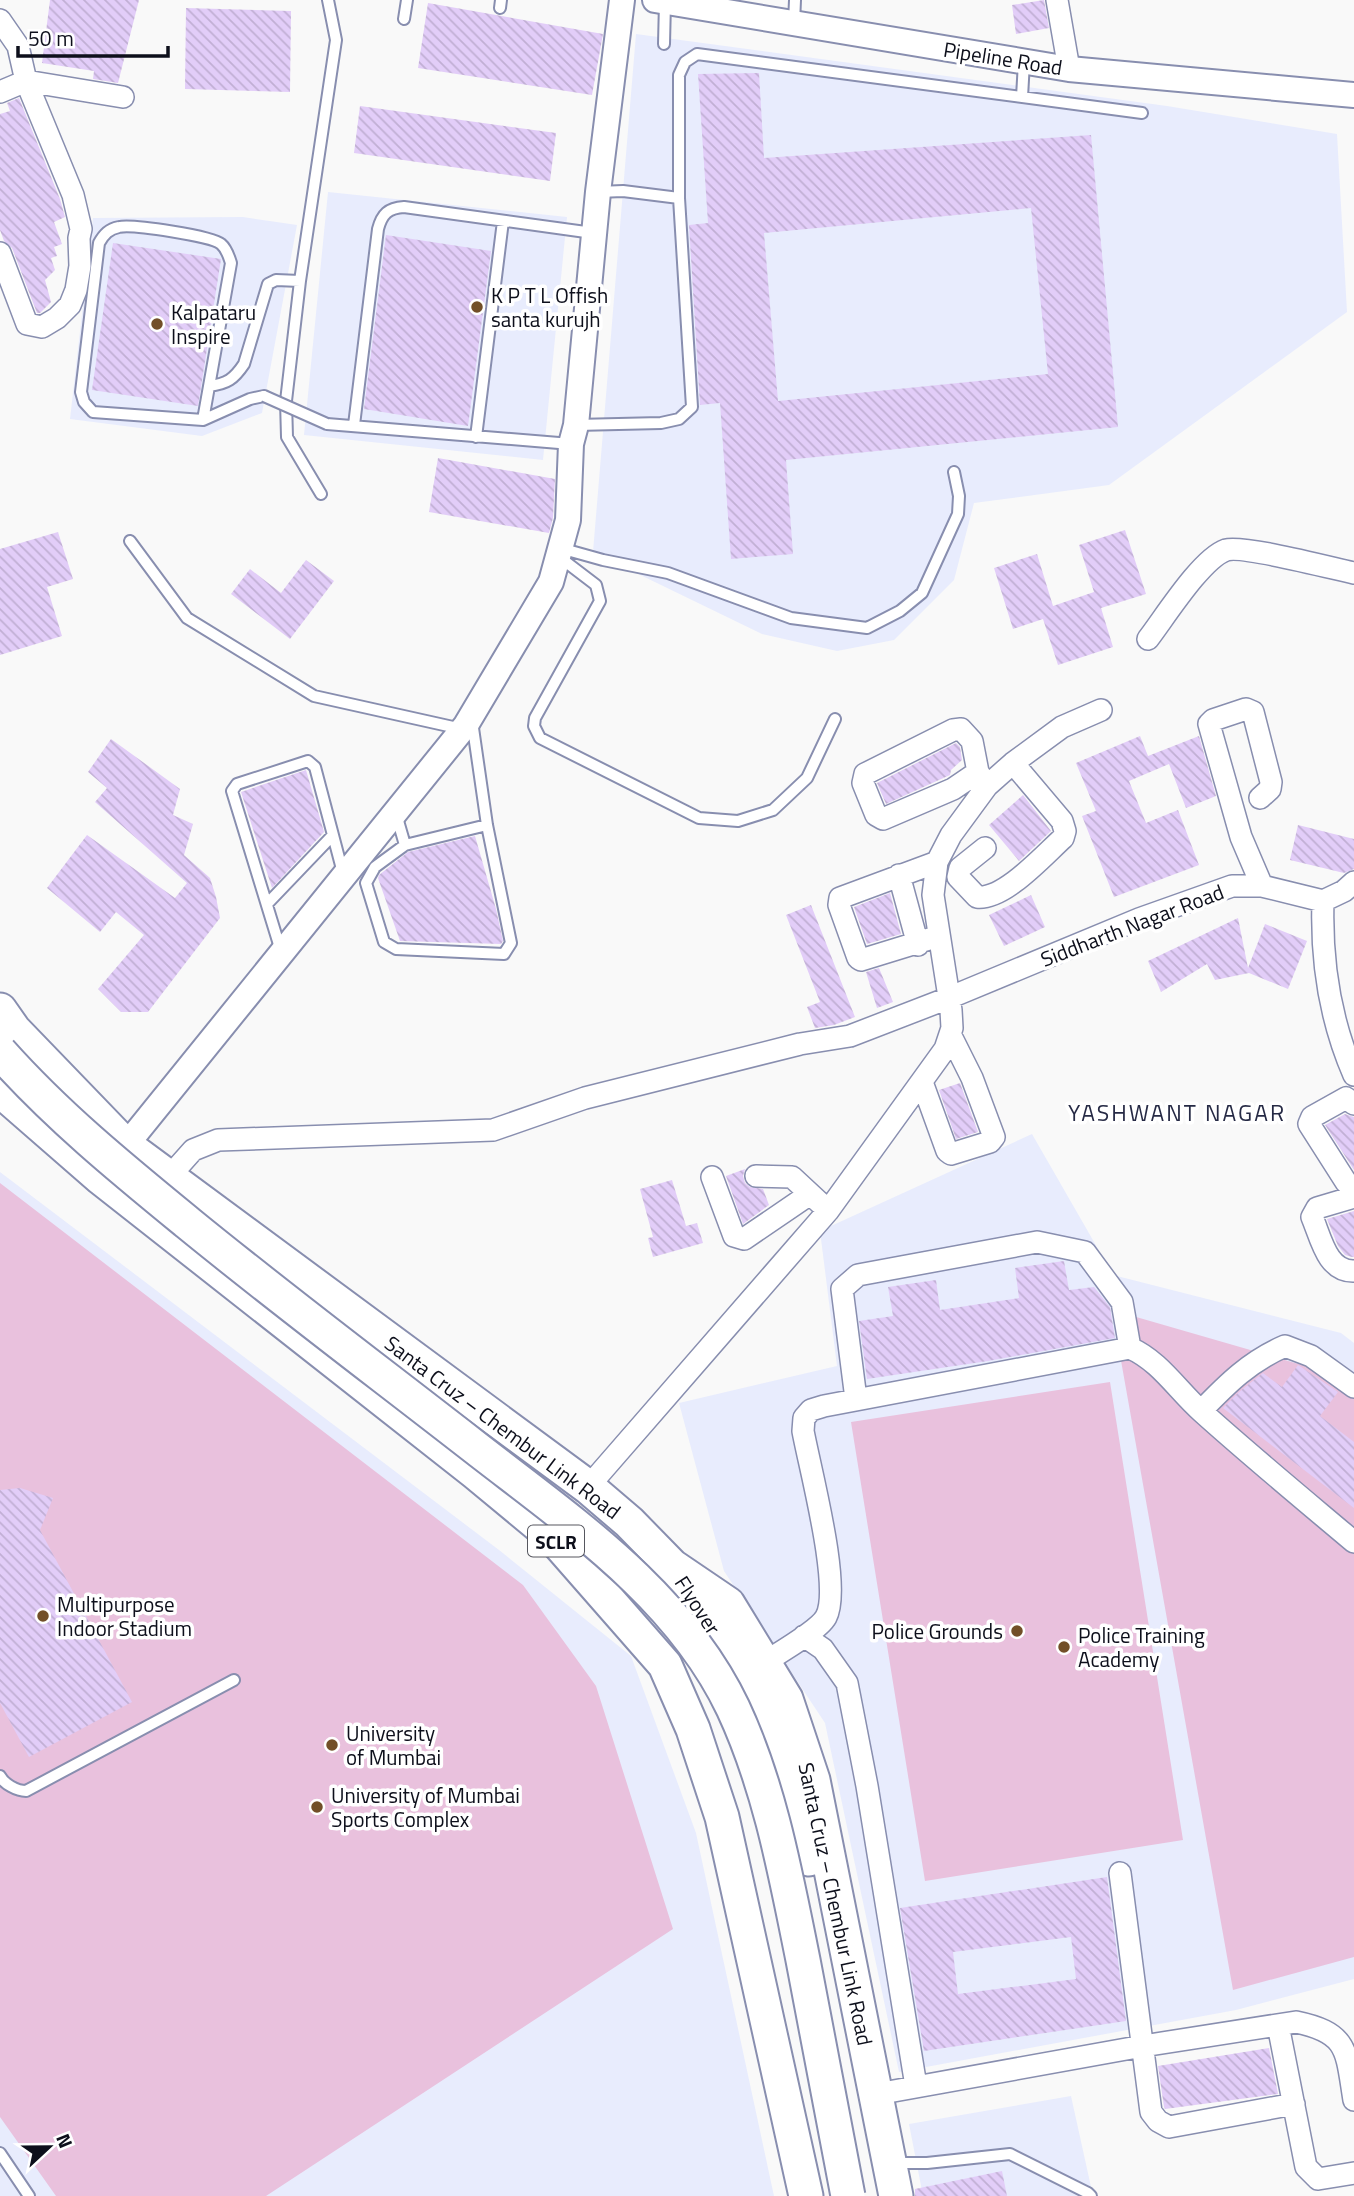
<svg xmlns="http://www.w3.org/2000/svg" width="1354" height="2196" viewBox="0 0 1354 2196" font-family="'Titillium Web',sans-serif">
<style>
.built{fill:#e8ecfd}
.park{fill:#e9c1dd}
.building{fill:url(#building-back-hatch);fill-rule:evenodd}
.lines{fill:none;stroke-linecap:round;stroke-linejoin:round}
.service-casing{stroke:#888eaf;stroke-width:14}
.minor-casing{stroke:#888eaf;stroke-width:24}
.tertiary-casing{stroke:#888eaf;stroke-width:28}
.trunk-casing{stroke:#888eaf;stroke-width:37}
.service{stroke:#fff;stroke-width:10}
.minor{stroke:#fff;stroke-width:21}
.tertiary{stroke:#fff;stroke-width:24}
.trunk{stroke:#fff;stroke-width:33}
.service-bridge-casing{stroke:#888eaf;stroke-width:14;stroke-linecap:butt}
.trunk-bridge-casing{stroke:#888eaf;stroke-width:37;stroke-linecap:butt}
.service-bridge{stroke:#fff;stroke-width:10}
.trunk-bridge{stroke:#fff;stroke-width:33}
.poi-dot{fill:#724f28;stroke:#fff;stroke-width:2.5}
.labels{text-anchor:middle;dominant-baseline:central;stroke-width:7;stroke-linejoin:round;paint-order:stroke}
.shield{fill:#fff;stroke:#56575f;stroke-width:2}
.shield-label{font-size:19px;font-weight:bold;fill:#0d0f1b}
.street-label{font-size:21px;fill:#0d0f1b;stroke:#fff}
.poi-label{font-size:21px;fill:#0d0f1b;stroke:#fff;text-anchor:start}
.neighbourhood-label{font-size:23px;letter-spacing:2px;fill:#262a45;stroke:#fff}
</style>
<defs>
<pattern id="building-back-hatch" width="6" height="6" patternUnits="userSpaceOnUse" patternTransform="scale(1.75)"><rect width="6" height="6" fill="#e2cdf8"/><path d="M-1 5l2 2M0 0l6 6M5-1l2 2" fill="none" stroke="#c1afd4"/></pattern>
</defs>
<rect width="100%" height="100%" fill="#f9f9f9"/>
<path class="built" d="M636,34L1167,106L1337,134L1347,312L1109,485L974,503L954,580L894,640L837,651L762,634L593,552Z
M328,192L567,217L543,460L304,435Z
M243,217L297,225L262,413L202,436L70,419L93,218Z
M1032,1134L1113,1275L1341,1333L1354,1343V1979L1236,2010L899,2072L825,1723L724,1571L679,1403L837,1366L820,1231Z
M0,1172L499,1550L631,1656L696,1833L774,2196H0Z
M1071,2096L1093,2196H923L909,2124Z"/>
<path class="park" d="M0,1183L523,1585L596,1686L673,1929L266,2196H56L0,2117Z
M1112,1310L1354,1380V1957L1233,1990Z
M1110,1382L1183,1840L925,1881L851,1422Z"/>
<path class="building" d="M50,0H139L118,83L93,79L94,71L42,63Z
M1044,0L1049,28L1016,34L1012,5Z
M428,3L603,34L592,95L418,68Z
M186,8L291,11L290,92L185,89Z
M759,73L764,158L1091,135L1118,427L786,460L793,554L731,559L720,403L700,405L689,225L708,223L698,74ZM1031,208L1048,374L778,401L764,233Z
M19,98L60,199L65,217L54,222L62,244L54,247L57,256L51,258L55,270L45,280L51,302L40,313H37L12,248L4,241L0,230V114L10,111L7,103Z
M360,106L556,133L550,181L354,153Z
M386,235L491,251L468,426L364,409Z
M113,243L221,259L198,406L92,390Z
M438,458L555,479L553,518L549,533L429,512Z
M1125,530L1146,594L1101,608L1113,647L1058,665L1043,619L1013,629L994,568L1037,554L1053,606L1094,592L1079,545Z
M58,532L73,579L47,587L62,636L0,655V549Z
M306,560L334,581L290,639L231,594L250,569L281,593Z
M1140,736L1148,756L1199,736L1216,796L1186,808L1169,764L1129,781L1146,823L1178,810L1199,865L1114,897L1082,816L1096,811L1076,763Z
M111,739L180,789L173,815L193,824L184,855L210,878L216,897L220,918L148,1012H121L98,989L144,935L116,912L100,932L47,888L87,835L175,898L187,883L95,802L107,788L88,772Z
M956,743L960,747L962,760L951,770L950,775L886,804L877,783Z
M306,770L324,832L272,888L241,792Z
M1023,795L1051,831L1019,861L989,825Z
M1298,825L1354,839V869L1344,873L1290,860Z
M475,836L496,909L503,941L501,944L400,941L378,878L379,875L408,852Z
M890,893L901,934L867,944L854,907Z
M1031,895L1045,927L1004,946L989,915Z
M811,905L855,1017L834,1025L815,1028L807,1007L820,1002L786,915Z
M1238,918L1248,968L1265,924L1307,941L1288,989L1249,973L1215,980L1207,964L1161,992L1148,961Z
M879,968L893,1002L877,1008L866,972Z
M960,1083L978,1132L956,1139L939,1090Z
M1345,1114L1354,1117V1170L1325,1125Z
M745,1169L743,1176L745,1183L750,1187L763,1189L769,1205L743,1224L726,1176Z
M672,1180L686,1226L697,1223L703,1243L653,1257L648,1238L653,1237L640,1189Z
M1354,1211V1257H1352L1345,1255L1338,1246L1327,1219Z
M1064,1261L1069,1290L1094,1287L1110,1307L1115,1338L988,1361L867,1379L859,1321L893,1316L888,1287L936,1280L940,1310L1019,1298L1015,1268Z
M1298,1365L1338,1392L1320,1416L1354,1442V1508L1223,1408L1239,1392L1263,1373L1282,1387Z
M20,1488L53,1498L40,1530L132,1702L29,1757L0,1703V1490Z
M1107,1877L1126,2021L924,2051L900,1908ZM1071,1937L1076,1979L958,1994L953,1952Z
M1269,2048L1278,2094L1165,2109L1164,2107L1158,2066Z
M1002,2171L1007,2196H915V2189Z"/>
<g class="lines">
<defs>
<path id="service" d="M500,8L501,0
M404,19L407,0
M794,23L795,0
M664,44L665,2
M1022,97L1024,62
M679,198V75L685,62L697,54L1142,113
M209,386C227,384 234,379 244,364L268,284L276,280L300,281
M203,420L231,263C229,257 227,249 221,244C212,236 132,224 119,227C109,229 104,234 99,243L81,392L84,402L93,412L203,420L250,399L264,396
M327,424L571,444
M354,425L378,229C382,214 388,208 404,207L593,233
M576,425L661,423L679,419L692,407L679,198L623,191L598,192
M476,437L503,221
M321,494L287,437L286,401L300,281L336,40L328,0
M130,541L187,618L314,696L462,729
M560,548L603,560L668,573L791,618L867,628L900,611L922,593L958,514L959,496L954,472
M558,556L596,585L600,601L535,718L534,726L540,738L699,818L738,821L773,810L807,778L835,719
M472,721L487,825L511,943L504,954L396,949L384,942L366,883L375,867L405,845L487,825
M396,814L405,845
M267,904L333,835
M281,951L232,791L237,784L308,761L315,767L343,873
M0,1776C4,1784 17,1791 26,1791L234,1680
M0,2153L29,2196
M895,2163H927L1010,2154L1088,2193L1091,2196"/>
<path id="minor" d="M1057,0L1069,69
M0,20L18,46L26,81L73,195L81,229L79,238L80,266L76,290L70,305L57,318L42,327L27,324L0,253
M0,92L26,81L123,97
M1148,639C1165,617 1201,559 1226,550C1243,545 1331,568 1354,573
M978,772L953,789L883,819L876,815L863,783L865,774L953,730L961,729L972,741L978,772L987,786
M1260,798L1270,789L1271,782L1253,712L1246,709L1213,720L1209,724L1241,837L1262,886
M985,848L960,868L958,877L977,897C1004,900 1043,856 1063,838L1065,831L1062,821L1013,763
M937,862L840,898L839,905L858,958L861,960L939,936
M899,875L918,945
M1323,901C1321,960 1330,1020 1354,1075
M922,1082L947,1151L951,1154L990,1142L994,1137L972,1078L950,1034
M1354,1104L1346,1098L1312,1117L1309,1124L1346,1182L1349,1185H1354
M756,1176L792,1177L820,1203
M712,1177L734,1236L744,1239L810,1194
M168,1178L193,1150L218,1140L493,1130L585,1098L800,1044L850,1036L951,997L1139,919L1232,886H1262L1323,901L1344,891L1354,882
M1354,1197L1317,1208L1312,1217C1321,1238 1327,1272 1354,1271
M856,1399L842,1289L858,1275L1037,1242L1085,1252L1122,1302L1130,1348
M1201,1411C1227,1384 1250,1361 1285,1346L1311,1356L1354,1387
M588,1487L828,1211L945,1049L952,1028L951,1010L933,895L937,862L951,835L987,786L1013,763L1062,727L1101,710
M804,1636L823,1649L847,1683L867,1786L916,2086
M765,1662C779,1653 819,1630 826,1617C842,1588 810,1469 803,1431L804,1418L811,1410L824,1406L1130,1348C1160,1361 1178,1391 1202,1412C1252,1457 1303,1499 1354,1542
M1120,1873L1151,2112L1158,2121L1169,2127L1294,2104
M1278,2025L1306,2167L1318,2179L1354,2173
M877,2094L1143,2046L1296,2022C1349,2033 1346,2051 1354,2100"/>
<path id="tertiary" d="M655,0L1069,69L1354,95
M115,1159L466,725L551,582L568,520L571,444L576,425L598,192L622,0"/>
<path id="trunk" d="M0,1010L14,1030L125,1145L588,1487L629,1522L672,1566L728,1604L786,1699L813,1780L896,2196
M0,1090L101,1178L476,1473L552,1536L665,1665L693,1729L722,1817L806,2196
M677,1574L697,1610L724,1645L755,1695L776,1745L809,1859"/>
</defs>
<use href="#service" class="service-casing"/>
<use href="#minor" class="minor-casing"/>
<use href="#tertiary" class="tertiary-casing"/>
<use href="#trunk" class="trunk-casing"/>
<use href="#service" class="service"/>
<use href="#minor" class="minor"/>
<use href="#tertiary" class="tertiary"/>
<use href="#trunk" class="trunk"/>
<defs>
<path id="service-bridge" d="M264,396L327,424"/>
<path id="trunk-bridge" d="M0,1052C57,1116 122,1169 188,1223C281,1299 377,1371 472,1445C568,1520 679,1594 733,1708C770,1787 786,1876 803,1960C818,2039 833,2117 848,2196"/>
</defs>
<use href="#service-bridge" class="service-bridge-casing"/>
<use href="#trunk-bridge" class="trunk-bridge-casing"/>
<use href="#service-bridge" class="service-bridge"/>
<use href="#trunk-bridge" class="trunk-bridge"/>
</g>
<g class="poi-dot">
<circle cx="477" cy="307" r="7"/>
<circle cx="157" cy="324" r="7"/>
<circle cx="43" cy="1616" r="7"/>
<circle cx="1017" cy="1631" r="7"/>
<circle cx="1064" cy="1647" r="7"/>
<circle cx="332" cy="1745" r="7"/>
<circle cx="317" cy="1807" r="7"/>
</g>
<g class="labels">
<rect class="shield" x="528" y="1525.5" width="56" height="31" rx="5"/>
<g class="shield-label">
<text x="556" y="1541">SCLR</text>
</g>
<g class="street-label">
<text transform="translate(1003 58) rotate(9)">Pipeline Road</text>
<text transform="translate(1132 925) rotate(-21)">Siddharth Nagar Road</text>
<text transform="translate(503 1427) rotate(37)">Santa Cruz – Chembur Link Road</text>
<text transform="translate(698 1605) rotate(57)">Flyover</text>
<text transform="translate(836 1904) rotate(78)">Santa Cruz – Chembur Link Road</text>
</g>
<g class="poi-label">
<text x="491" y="295">K P T L Offish<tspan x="491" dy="24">santa kurujh</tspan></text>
<text x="171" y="312">Kalpataru<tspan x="171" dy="24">Inspire</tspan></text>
<text x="57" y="1604">Multipurpose<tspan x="57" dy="24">Indoor Stadium</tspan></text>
<text x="1003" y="1631" text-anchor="end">Police Grounds</text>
<text x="1078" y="1635">Police Training<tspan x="1078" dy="24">Academy</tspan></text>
<text x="346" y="1733">University<tspan x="346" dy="24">of Mumbai</tspan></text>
<text x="331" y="1795">University of Mumbai<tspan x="331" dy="24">Sports Complex</tspan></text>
</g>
<g class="neighbourhood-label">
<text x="1177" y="1112">YASHWANT NAGAR</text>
</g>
</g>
<g transform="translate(49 2147) rotate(68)" stroke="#ffffff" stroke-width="5" paint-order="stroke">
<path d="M0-5L12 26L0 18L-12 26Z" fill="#0d0f1b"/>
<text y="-10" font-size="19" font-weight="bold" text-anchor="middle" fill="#0d0f1b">N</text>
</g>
<path d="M18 46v10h150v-10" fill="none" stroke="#0d0f1b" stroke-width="3.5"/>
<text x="28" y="46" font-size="21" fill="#0d0f1b" stroke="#ffffff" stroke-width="5" paint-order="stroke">50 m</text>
</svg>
